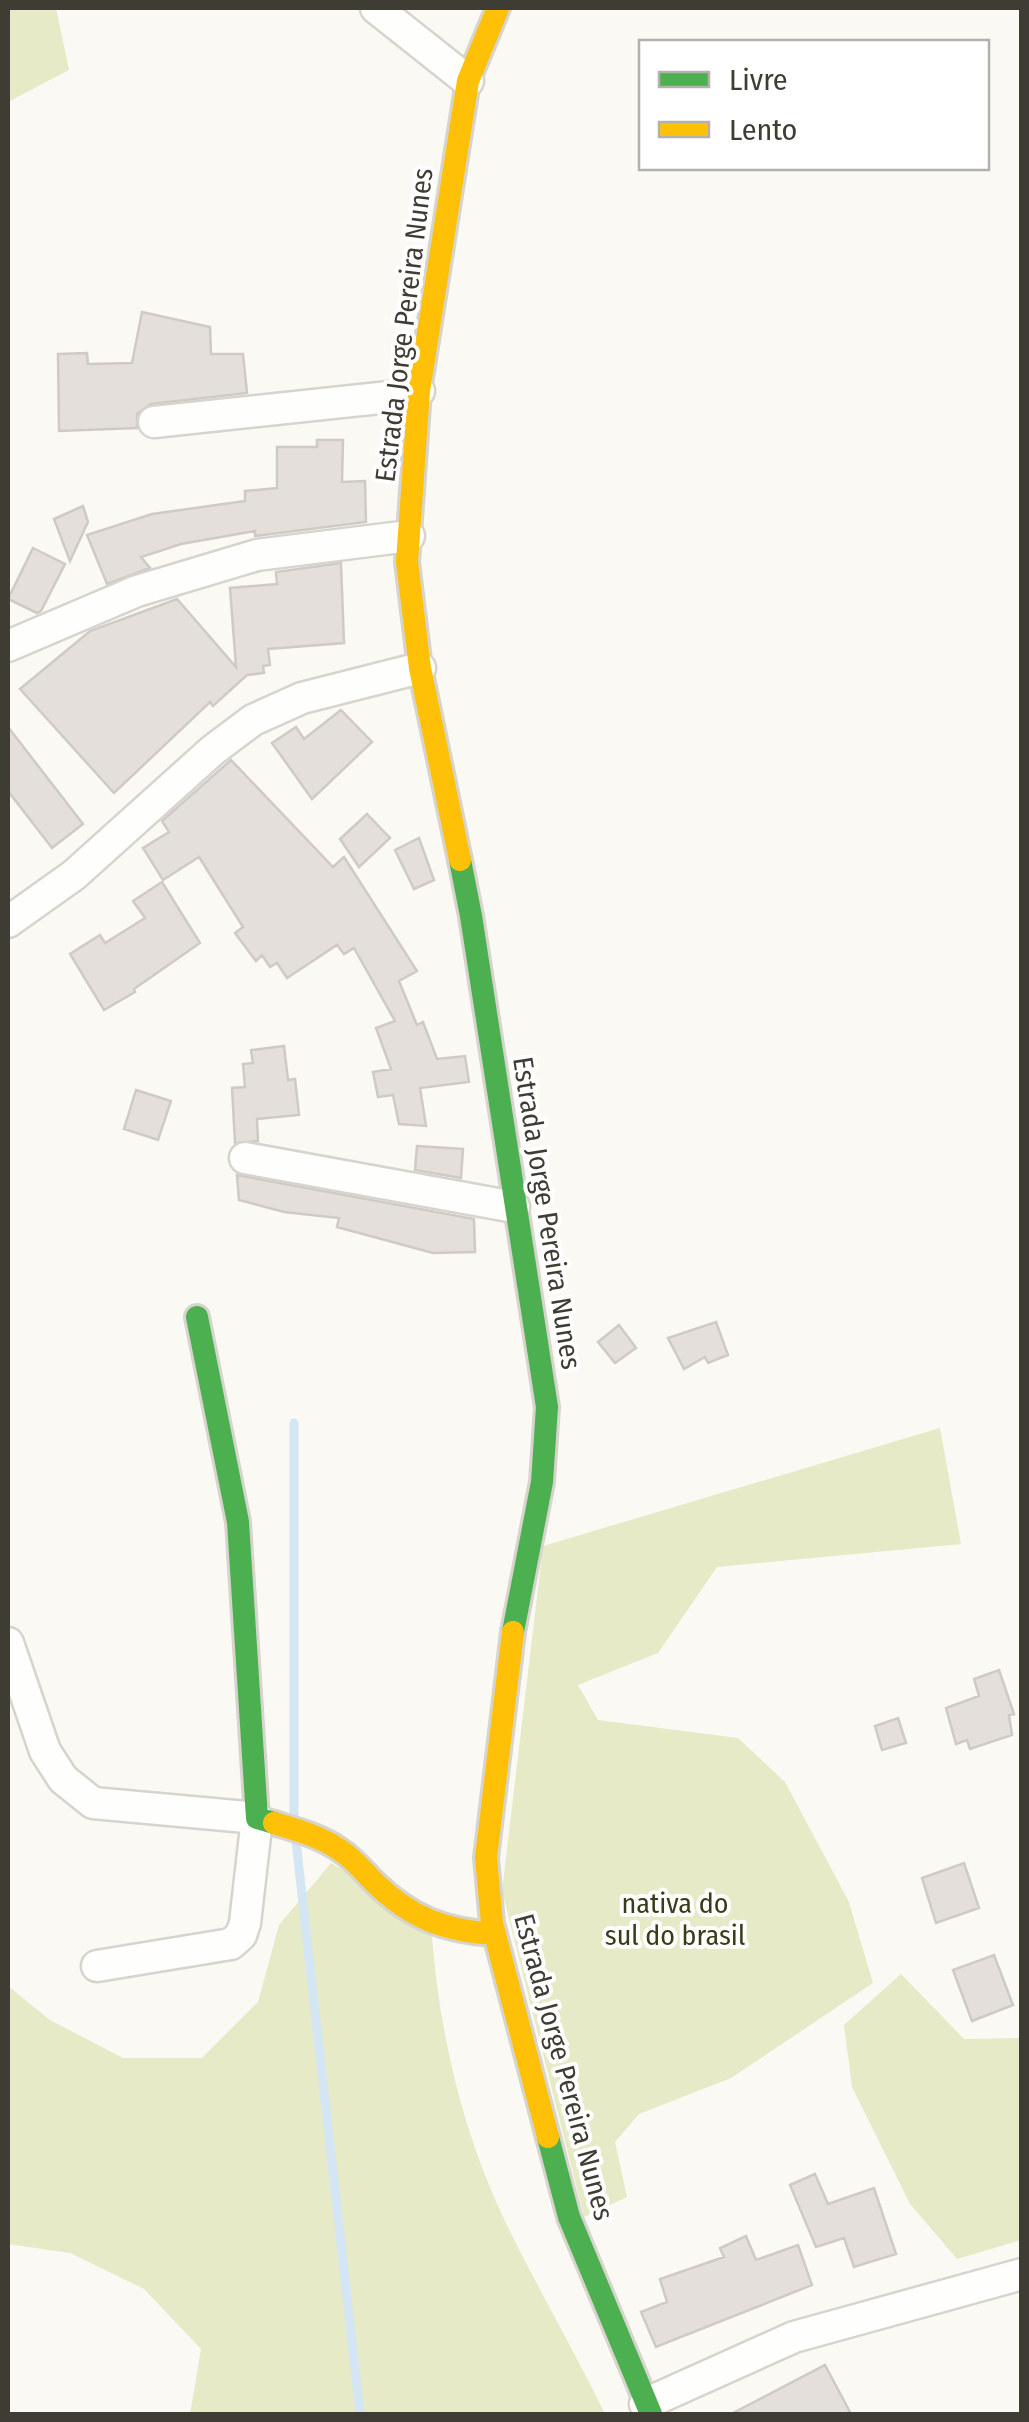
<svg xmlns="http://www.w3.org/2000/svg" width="1029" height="2422" viewBox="0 0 1029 2422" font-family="'Fira Sans Condensed',sans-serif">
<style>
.green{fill:#e6eac6}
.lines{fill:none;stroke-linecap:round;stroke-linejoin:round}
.stream{stroke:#d4e6f4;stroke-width:9}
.building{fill:#e4dfdb;stroke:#d0cac7;stroke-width:2.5}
.street-casing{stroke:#d6d4cd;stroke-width:35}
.fast-casing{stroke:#d6d4cd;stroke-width:28}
.slow-casing{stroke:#d6d4cd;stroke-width:28}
.street{stroke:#fefefd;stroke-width:30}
.fast{stroke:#4caf50;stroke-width:22}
.slow{stroke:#ffc107;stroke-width:22}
.labels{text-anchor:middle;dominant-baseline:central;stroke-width:8;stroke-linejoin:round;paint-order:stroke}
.street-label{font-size:28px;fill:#3f3c33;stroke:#fff}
.park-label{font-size:28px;fill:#383c18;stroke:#fff}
</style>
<rect width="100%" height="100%" fill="#fbf9f4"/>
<path class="green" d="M8,8H56L69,70L8,102Z
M940,1428L961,1544L717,1567L658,1653L578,1685L598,1720L738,1738L785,1782L849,1902L873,1983L731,2078L639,2114L615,2142L627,2197L584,2217L502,1891L543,1546Z
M331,1863L431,1922C437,2021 460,2126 503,2217C535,2284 573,2348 605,2414H190L201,2349L144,2289L70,2253L8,2244V1986L50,2020L123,2058H202L258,2002L279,1925Z
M901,1974L964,2039L1021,2038V2240L957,2259L910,2204L852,2087L844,2025Z"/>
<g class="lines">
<path class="stream" d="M294,1423V1816
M296,1841L360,2414"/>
</g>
<path class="building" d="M142,312L210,327L211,354H243L247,393L151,404L137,414V428L59,431L58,354L87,353L88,364L132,363Z
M317,440H343L342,482L365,481L366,522L255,536V531L181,544L141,557L150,568L107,584L87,535L152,514L245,501V491L277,488V447H317Z
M83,506L88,522L70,561L54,519Z
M33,548L65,564L41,611L37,613L8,599Z
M341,563L344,643L268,649L270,665L263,666L264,673L247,675L213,706L210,702L114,793L20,689L90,631L177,599L236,667L230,588L277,584L276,572Z
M341,710L372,742L312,799L272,743L296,727L304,739Z
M8,727L83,824L52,848L8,791Z
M231,760L333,867L344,857L417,971L399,981L417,1025L423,1022L437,1059L465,1056L469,1082L420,1088L426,1126L399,1124L393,1095L378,1097L373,1072L391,1069L376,1028L395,1021L354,948L344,954L337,945L287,978L277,963L270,967L262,955L256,961L235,933L243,927L199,857L163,880L143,848L169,832L162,821Z
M367,814L390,838L359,867L340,839Z
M419,838L434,880L414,889L395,850Z
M162,882L200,943L134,989L135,992L104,1010L70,954L100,935L105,943L145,918L133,901Z
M284,1046L288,1080L295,1079L299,1115L257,1119L258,1141L235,1143L232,1088L245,1087L243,1064L253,1063L251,1050Z
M136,1090L171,1101L158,1140L124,1129Z
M417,1146L463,1149L461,1178L415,1170Z
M237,1175L474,1219L475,1252L433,1253L337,1227L339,1218L284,1212L239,1200Z
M716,1322L728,1355L708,1363L705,1357L684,1369L668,1338Z
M619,1325L636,1348L615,1363L598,1342Z
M999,1670L1014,1714L1009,1715L1012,1735L970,1749L967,1740L956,1744L946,1708L979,1696L974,1679Z
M898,1718L906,1743L882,1750L875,1726Z
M964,1863L979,1908L936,1923L922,1878Z
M994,1955L1013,2005L972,2021L953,1970Z
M815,2174L828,2204L874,2188L896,2254L854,2267L844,2238L816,2247L790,2185Z
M746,2236L756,2260L798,2245L812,2285L656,2347L641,2312L667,2302L660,2279L724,2257L720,2248Z
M825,2365L851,2414H731Z"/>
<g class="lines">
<defs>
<path id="street" d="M376,8L468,81
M154,422L389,397L419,391
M8,646L137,591L257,555L409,536
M8,922L74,875L213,750L253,720L302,698L420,668
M245,1158L514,1207
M8,1643L45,1751L63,1779L93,1803L257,1818L245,1923L241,1935L231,1944L97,1966
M645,2404L794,2337L1022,2274"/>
<path id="fast" d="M460,860L471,916L547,1407L542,1482L513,1632
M197,1317L238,1522L257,1818L274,1823
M548,2137L569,2217L651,2414"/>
<path id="slow" d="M460,860L420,668L407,562L419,391L468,81L498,8
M513,1632L486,1858L492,1923L548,2137
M274,1823C297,1830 320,1836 340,1850C354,1859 363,1871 375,1883C411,1918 445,1931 495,1934"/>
</defs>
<use href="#street" class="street-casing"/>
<use href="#fast" class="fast-casing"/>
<use href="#slow" class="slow-casing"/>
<use href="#street" class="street"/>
<use href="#fast" class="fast"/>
<use href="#slow" class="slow"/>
</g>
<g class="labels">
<g class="street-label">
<text transform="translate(404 325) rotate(-83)">Estrada Jorge Pereira Nunes</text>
<text transform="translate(547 1213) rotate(81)">Estrada Jorge Pereira Nunes</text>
<text transform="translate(564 2067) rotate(75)">Estrada Jorge Pereira Nunes</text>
</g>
<g class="park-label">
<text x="675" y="1903">nativa do<tspan x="675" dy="32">sul do brasil</tspan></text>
</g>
</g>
<rect width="1029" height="2422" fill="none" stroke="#3f3c33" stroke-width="20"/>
<rect x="639" y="40" width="350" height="130" fill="#ffffff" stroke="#b2b1ad" stroke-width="2.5"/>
<rect x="659" y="72" width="50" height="15" fill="#4caf50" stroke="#b2b1ad" stroke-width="2.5"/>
<text x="729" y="90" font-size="30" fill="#3f3c33">Livre</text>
<rect x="659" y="122" width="50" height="15" fill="#ffc107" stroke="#b2b1ad" stroke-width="2.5"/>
<text x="729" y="140" font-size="30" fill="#3f3c33">Lento</text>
</svg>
